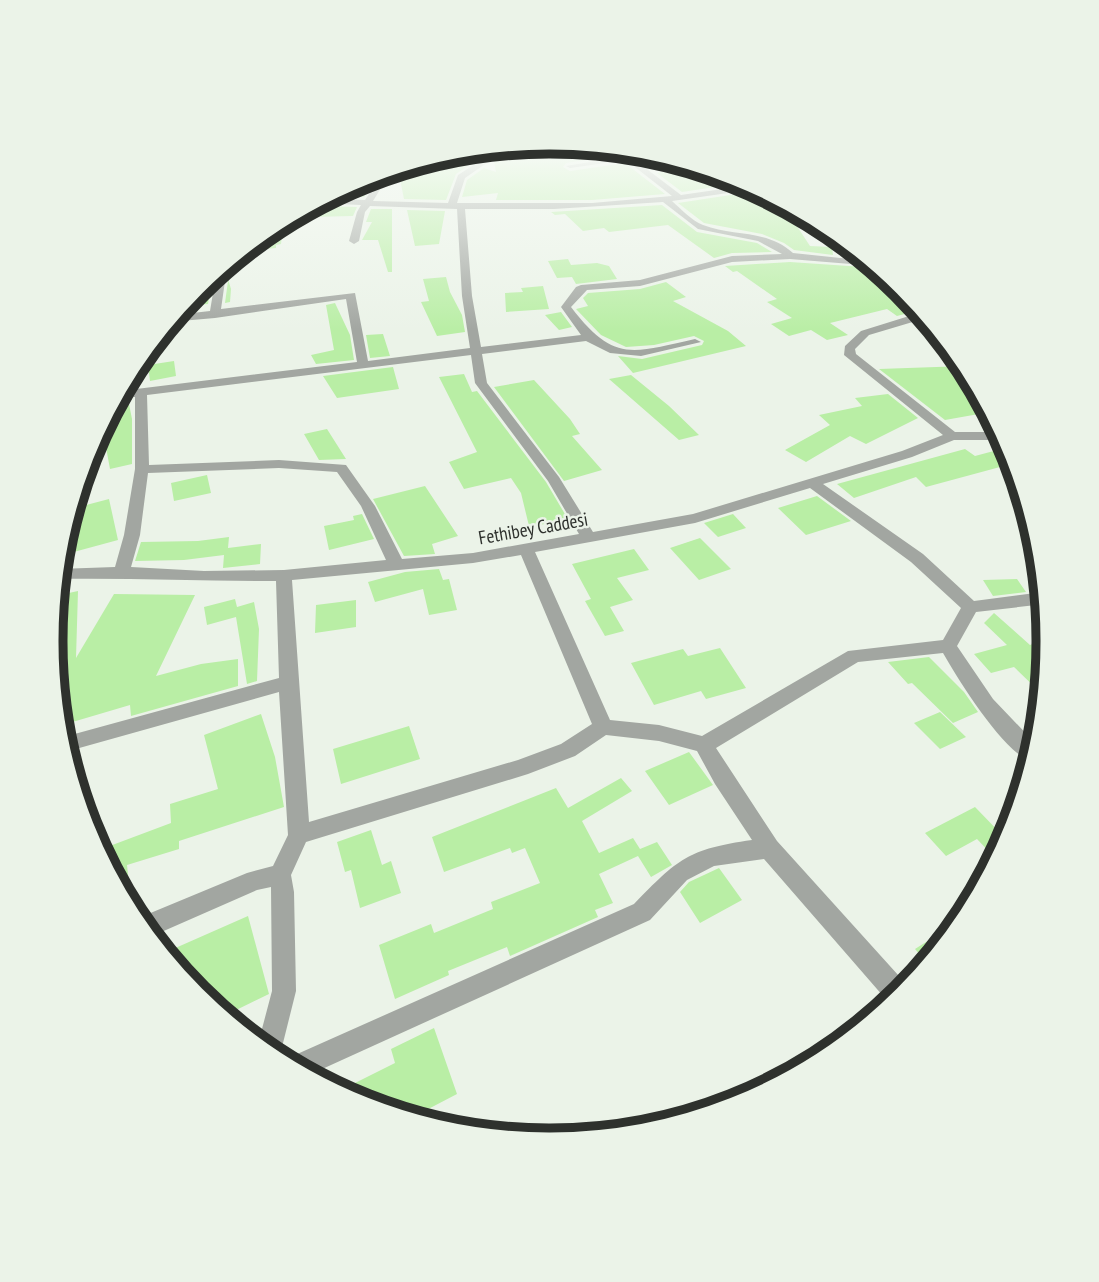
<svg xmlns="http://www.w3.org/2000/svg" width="1099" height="1282" viewBox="0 0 1099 1282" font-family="'PT Sans Narrow',sans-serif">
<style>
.building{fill:#b9eea5}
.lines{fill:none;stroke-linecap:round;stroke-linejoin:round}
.minor{fill:#a2a6a1;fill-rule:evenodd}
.labels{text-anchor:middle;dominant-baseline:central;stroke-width:5;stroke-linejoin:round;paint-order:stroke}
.street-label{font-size:19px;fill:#2e312d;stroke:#ebf3e8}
.rim{fill:none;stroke:#2e312d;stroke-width:9}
</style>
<rect width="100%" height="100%" fill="#ebf3e8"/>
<path class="building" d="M550,151H611L616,155L566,163L563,167L570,171L625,163L665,194L592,200H496L498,193L462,197L467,180L484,168L496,172L494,161L505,158L506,153Z
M455,157L472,163L456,174L446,200L404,199L400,179Z
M677,168L707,178L722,186L682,192L657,173Z
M357,183H373L364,197L328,196L336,192H351Z
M737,194L769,211H787L810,246L832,247L833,255L794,250L784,243L762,234L704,223L678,203Z
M662,205L697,232L757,243L772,252L732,253L714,258L668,225L609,232L604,228L583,231L565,214L555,215L551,212Z
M319,206L357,207L353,216L310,217Z
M371,209H392V272H388L378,240H362L372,222H366Z
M407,210L445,211L439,244L415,246Z
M277,224V229L283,228L281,244L276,245V248L242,251Z
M568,259L571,265L597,263L609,266L617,279L576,284L572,277L557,278L548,261Z
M790,262L878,268L902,289L920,310L897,316L887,309L830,323L848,335L827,340L811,330L789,336L771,324L792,318L767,302L777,299L737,271L733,272L725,266Z
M224,266L231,289L230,302L225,303L228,281L219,276L212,281L208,304L182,306L197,288Z
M446,277L450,292L462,315L465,332L437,336L421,302L429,301L423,279Z
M666,282L686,297L673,301L728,331L746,346L633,373L618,356L642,359L702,345L704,341L694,336L654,345L626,347L601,335L576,309L588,306L583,298L588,293L640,289Z
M543,286L549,309L506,312L505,293L523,292L521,288Z
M335,303L350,335L354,360L316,364L311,355L334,350L326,305Z
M561,312L572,327L559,330L545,315Z
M383,334L390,356L370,358L366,335Z
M174,361L176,376L150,381L148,365Z
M965,366L990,412L945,420L879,369Z
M393,367L399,389L337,398L323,376Z
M464,374L472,392L477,391L546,482L569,521L529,526L521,493L511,478L464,489L449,462L477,452L439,377Z
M631,375L669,406L699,435L679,440L609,379Z
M534,380L570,419L580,434L572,436L602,470L564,481L494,387Z
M888,394L918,418L866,444L850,436L806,462L785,450L830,425L819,415L862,406L855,398Z
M129,404L132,419V464L110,469L102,426L111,408Z
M327,429L346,459L319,460L304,434Z
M1005,448L1011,452L1020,482L1000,467L926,487L916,477L854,498L837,484L965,449L975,456Z
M207,475L211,493L174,501L171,483Z
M425,486L458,536L432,544L435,554L404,556L373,499Z
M817,496L851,521L806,535L778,508Z
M109,499L118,540L59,556L71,509Z
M362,514L374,539L329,550L324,526L354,520L353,516Z
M733,514L746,528L718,537L704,523Z
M229,537L228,548L261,544L260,564L223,568L224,555L184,560L135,561L141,542L198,541Z
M700,538L731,569L699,580L670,548Z
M634,549L649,570L617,578L633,600L610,607L624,631L605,636L585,601L591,599L572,564Z
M439,569L443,580L449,579L457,610L429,615L423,589L375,602L368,582L405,572Z
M1017,579L1026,592L993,596L983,580Z
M78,591L76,658L114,594L195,595L156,676L201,664L238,659V686L131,716L130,705L59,726L51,641L55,596Z
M235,599L237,607L254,602L259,629L257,681L247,684L236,617L207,625L204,607Z
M356,600V627L315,633L316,605Z
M994,613L1030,645L1048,638L1043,695L1014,667L991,673L974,654L1007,645L984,623Z
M720,648L746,688L706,699L701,691L654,705L631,663L683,649L688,656Z
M929,657L964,692L978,712L953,723L912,683L908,684L888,662Z
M940,712L966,737L940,749L914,723Z
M261,714L275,757L284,807L179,841V849L127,865L132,912L99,850L171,823L170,804L218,789L204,735Z
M409,726L420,759L341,784L333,749Z
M689,752L713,785L669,805L645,771Z
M621,778L632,791L582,821L599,853L633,838L640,849L657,842L672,865L651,877L638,856L599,874L613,903L595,910L598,917L510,956L507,947L448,971L449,975L395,999L379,945L431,924L434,933L493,909L491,902L540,883L525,848L512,853L510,848L444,872L432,837L556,788L568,808Z
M975,807L1006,839L996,859L977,839L946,856L925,833Z
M371,830L382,865L391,861L401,893L360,908L351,870L345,872L337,842Z
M719,868L742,900L700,923L680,892L689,882Z
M248,916L269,994L224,1016L197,993L164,953Z
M956,923L958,925L927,963L915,949Z
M434,1028L457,1094L411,1118L358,1102L339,1091L395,1063L391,1049Z"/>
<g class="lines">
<path class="minor" d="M457,151L485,158L496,151H504L465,178L457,203H592L672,196L626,160L570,168L566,166L621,157L615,151H623L681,195L750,185L756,189L672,201C682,210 691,220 703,225C734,237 767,229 793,253L869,261L875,266L790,259L732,262L640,286L587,290L571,307C614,363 631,353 695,339L701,342L641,356L610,353L586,341L482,354L487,383L559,477L593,532L693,514L902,451L943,435L844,355L845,346L861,331L922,312L926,318L869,335L855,349L856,354L955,432H1001L1005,440H954L912,457L823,484L923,554L974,601L1043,592L1045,604L976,612L957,646L993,699L1037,745L1031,762C1002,750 959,681 943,653L858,662L716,748L777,841L908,986L890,1004L764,859L714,866L687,880L650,920L309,1075L284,1062L286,1059L634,904C678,859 688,849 752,840L715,784L697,751L659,741L606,735L575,756L528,774L306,842L291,875L294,892L296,991L279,1059L258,1044L272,991L271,887L257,890L150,937L136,919L247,873L273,866L288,835L279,692L65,752L60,738L279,678L276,581C203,581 130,578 57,579L58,569L115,567L124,535L135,469V397L116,398L120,391L357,362L346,299L215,318L169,322L175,315L210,311L215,281L220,278L225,281L221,309L355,293L368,361L470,348L462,296L457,209L370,206L365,212L359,241L354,244L349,241L357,212L361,205L317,203L324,199L365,200L384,172L392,170L373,201L448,203L458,175L480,161L448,153ZM663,202L698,229L758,241L782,254L732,256L640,280L581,285L576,287L561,307L581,335L481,347L472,296L465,209H554ZM471,355L475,383L548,481L579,534L473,553L402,559L375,506L346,465L279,460L149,465L147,395ZM279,468L337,472L361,506L386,560L284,570L204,571L131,567L140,535L148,473ZM810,488L911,562L961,608L943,640L848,651L702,736L659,725L610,720L535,552L695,523ZM521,555L592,724L561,744L518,760L309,822L292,580L473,563Z"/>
</g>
<linearGradient id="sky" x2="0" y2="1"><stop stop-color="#7eb3b6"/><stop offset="0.46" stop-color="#f6faf5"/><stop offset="1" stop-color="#f6faf5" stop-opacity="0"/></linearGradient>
<rect width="1099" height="331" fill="url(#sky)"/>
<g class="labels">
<g class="street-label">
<text transform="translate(533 528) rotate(-10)">Fethibey Caddesi</text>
</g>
</g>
<path d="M0 0H1099V1282H0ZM549 154H550A486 486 0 0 1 1036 640V642A486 486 0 0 1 550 1128H549A486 486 0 0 1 63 642V640A486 486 0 0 1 549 154Z" fill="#ebf3e8" fill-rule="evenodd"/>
<path class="rim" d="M549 154H550A486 486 0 0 1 1036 640V642A486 486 0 0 1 550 1128H549A486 486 0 0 1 63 642V640A486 486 0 0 1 549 154Z"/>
</svg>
